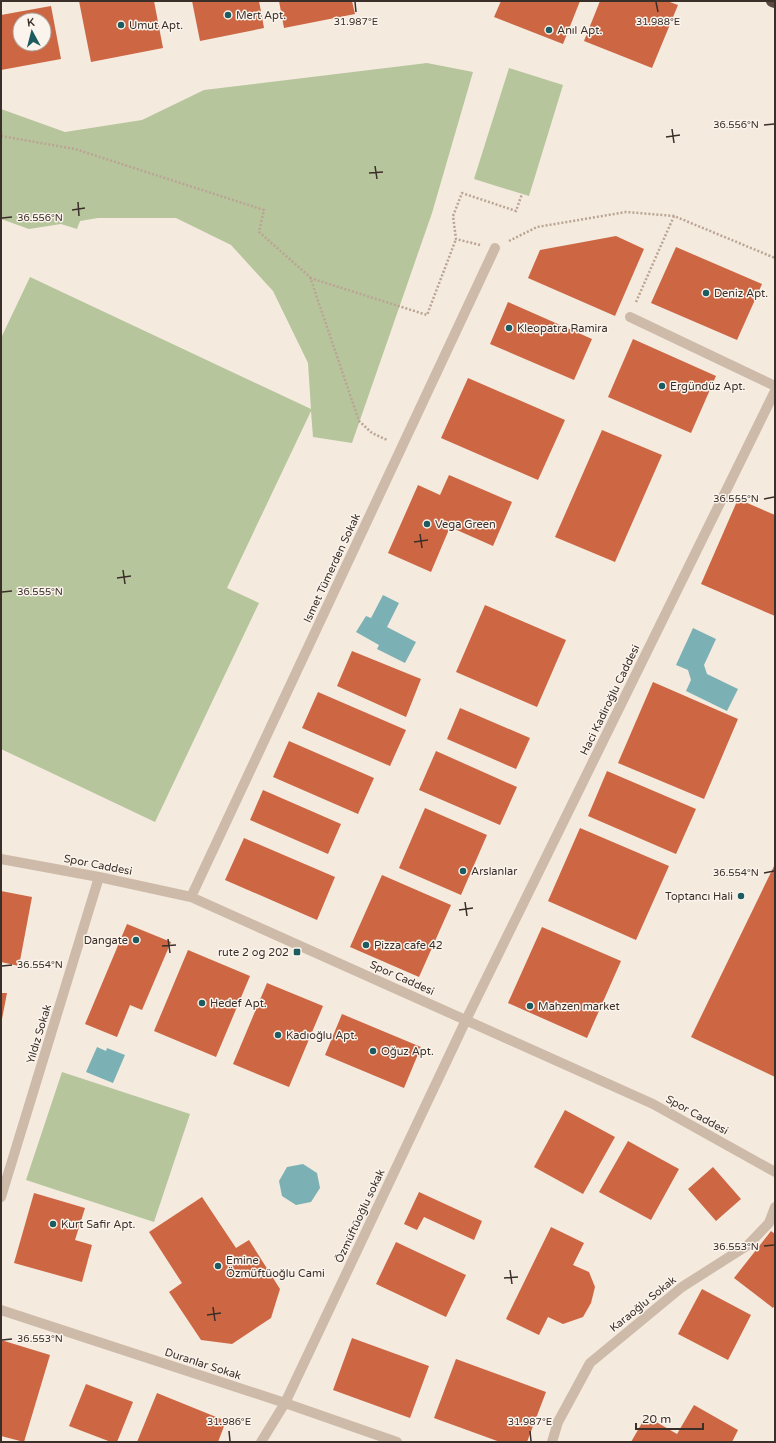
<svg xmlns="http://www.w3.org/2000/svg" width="776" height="1443" viewBox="0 0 776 1443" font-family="'Varela Round',sans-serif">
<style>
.green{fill:#b7c59d}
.water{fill:#7bb1b4}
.building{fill:#cd6643;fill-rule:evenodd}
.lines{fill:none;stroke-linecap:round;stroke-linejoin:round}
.path{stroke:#baa493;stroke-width:2.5;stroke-dasharray:2 2;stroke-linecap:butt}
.minor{stroke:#cebaa9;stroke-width:10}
.highway{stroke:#5c4940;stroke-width:12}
.ticks{fill:none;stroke:#3b2f29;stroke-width:1.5}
.poi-dot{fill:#1c5b5f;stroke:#fbf4ec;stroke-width:1.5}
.labels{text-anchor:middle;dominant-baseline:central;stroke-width:3;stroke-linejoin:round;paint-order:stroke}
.poi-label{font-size:11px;fill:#3b2f29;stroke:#fbf4ec;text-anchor:start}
.street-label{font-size:11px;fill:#3b2f29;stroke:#fbf4ec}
.ticks-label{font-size:10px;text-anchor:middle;fill:#3b2f29;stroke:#fbf4ec;stroke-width:3;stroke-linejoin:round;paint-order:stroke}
</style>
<rect width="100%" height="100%" fill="#f4eade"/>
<path class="green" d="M427,63L473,72L432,213L352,443L313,437L311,411L227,588L259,603L155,822L1,749V338L30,277L311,409L308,363L273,291L231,245L176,218H98L80,221L77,229L61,224L29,229L1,219V109L65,132L142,120L204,90Z
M509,68L563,85L529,196L474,179Z
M62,1072L190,1114L154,1222L26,1180Z"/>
<path class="water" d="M383,595L399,603L387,627L416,642L405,663L377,649L379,645L356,632L366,616L371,618Z
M693,628L716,639L704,665L707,674L738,689L727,711L686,691L691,680L688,670L676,665Z
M97,1047L106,1051L107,1048L125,1055L113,1083L86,1072Z
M303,1164L317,1173L320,1188L311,1202L296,1205L282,1196L279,1181L287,1167Z"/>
<path class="building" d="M79,1H154L163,48L91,62Z
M192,1H259L264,28L200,41Z
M279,1H352L355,14L284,28Z
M501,1H580L563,44L494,17Z
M600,1H667L678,5L652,68L584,41Z
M51,6L61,59L1,70V15ZM20,20H44V44H20Z
M616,236L644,249L615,316L528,278L540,250Z
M676,247L762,284L737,340L651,303Z
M508,302L592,339L574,380L490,344Z
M633,339L716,376L691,433L608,397Z
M468,378L565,420L538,480L441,438Z
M602,430L662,455L615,562L555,537Z
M449,475L512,502L493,546L450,527L431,572L388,553L418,485L440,495Z
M738,499L775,515V616L701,584Z
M485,605L566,640L537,707L456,672Z
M352,651L421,679L406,717L337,686Z
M653,682L738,719L704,799L618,763Z
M318,692L406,730L390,766L302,728Z
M460,708L530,738L516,769L447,739Z
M289,741L374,778L358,814L273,777Z
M436,751L517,787L500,825L419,790Z
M607,771L696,809L676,854L588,816Z
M263,790L341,824L328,854L250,820Z
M425,808L487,835L461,895L399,868Z
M580,828L669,866L636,940L548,901Z
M244,838L335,877L317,920L225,880Z
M775,864V1077L691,1037Z
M382,875L451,905L419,977L350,947Z
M1,891L32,897L19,966L1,962Z
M127,924L171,942L142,1010L130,1005L117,1037L85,1024Z
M542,927L621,961L587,1038L508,1003Z
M188,950L250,976L216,1057L154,1031Z
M267,983L323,1006L289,1087L233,1064Z
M1,993H7L2,1019H1Z
M342,1014L421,1047L404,1088L325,1055Z
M565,1110L615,1137L583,1194L534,1167Z
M628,1141L679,1169L651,1220L599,1192Z
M713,1167L741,1199L716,1221L688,1189Z
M419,1192L482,1221L474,1240L424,1217L417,1230L404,1224Z
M34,1193L85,1208L75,1240L92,1245L82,1282L14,1263Z
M202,1197L236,1248L249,1240L280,1289L271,1318L232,1344L201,1340L169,1292L182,1283L149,1232Z
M551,1227L584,1243L573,1265L589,1272L595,1287L591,1303L583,1317L563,1324L548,1317L539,1335L506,1319Z
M771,1231L775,1234V1305L773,1308L734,1278Z
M396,1242L466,1275L446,1317L376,1284Z
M702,1289L751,1315L728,1360L678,1334Z
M352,1338L429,1366L410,1418L333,1390Z
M1,1340L50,1355L24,1442L1,1436Z
M456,1359L546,1392L527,1442H500L434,1418Z
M86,1384L133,1402L117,1442H111L69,1426Z
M157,1393L226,1421L218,1442H137Z
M694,1405L738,1430L732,1442H631L646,1416L677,1434Z"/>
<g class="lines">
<path class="path" d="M1,136L75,149L264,210L259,232L310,277L359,421L372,433L387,440
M509,241L537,227L626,212L674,216L775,258
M480,245L456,239L453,216L462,193L516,211L522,194
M310,278L427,315L456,239
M636,302L674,216"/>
<path class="minor" d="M630,317L775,386
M1,859L99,877L191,897L653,1104L775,1172
M191,897L495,248
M1,1197L99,877
M1,1310L285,1403L397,1442
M261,1442L285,1403L466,1020L775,391
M552,1442L558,1422L590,1363L682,1287L748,1245L769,1223L775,1207"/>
<path class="highway" d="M772,1L775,2"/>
</g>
<path class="ticks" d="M355,2L356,12M656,2L658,12M764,125L774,124M672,129L674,143M666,137L680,135M375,166L377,179M369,173L383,172M78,202L79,216M72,210L85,208M2,218L12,217M764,499L774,497M420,534L422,548M414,542L428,540M123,570L125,584M117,578L131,576M2,592L12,591M764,873L774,871M465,902L467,916M459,910L473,908M168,939L170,953M162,946L176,945M2,966L12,965M764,1246L774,1245M510,1270L512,1284M504,1278L518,1277M213,1307L215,1321M207,1315L221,1313M2,1340L12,1339M229,1431L230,1441M530,1431L531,1441"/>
<g class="poi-dot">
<circle cx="228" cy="15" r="4"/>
<circle cx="121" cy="25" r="4"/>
<circle cx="549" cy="30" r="4"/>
<circle cx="706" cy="293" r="4"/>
<circle cx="509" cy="328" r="4"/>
<circle cx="662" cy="386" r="4"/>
<circle cx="427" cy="524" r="4"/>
<circle cx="463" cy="871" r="4"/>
<circle cx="741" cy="896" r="4"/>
<circle cx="136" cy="940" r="4"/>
<circle cx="366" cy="945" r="4"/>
<rect x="293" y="948" width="8" height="8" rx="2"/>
<circle cx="202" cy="1003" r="4"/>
<circle cx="530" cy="1006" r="4"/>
<circle cx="278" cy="1035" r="4"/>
<circle cx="373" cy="1051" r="4"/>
<circle cx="53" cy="1224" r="4"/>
<circle cx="218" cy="1266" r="4"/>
</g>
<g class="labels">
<g class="poi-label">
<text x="236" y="15">Mert Apt.</text>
<text x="129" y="25">Umut Apt.</text>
<text x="557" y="30">Anıl Apt.</text>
<text x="714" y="293">Deniz Apt.</text>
<text x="517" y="328">Kleopatra Ramira</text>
<text x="670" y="386">Ergündüz Apt.</text>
<text x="435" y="524">Vega Green</text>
<text x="471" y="871">Arslanlar</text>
<text x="733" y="896" text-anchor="end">Toptancı Hali</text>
<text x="128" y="940" text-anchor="end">Dangate</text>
<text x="374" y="945">Pizza cafe 42</text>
<text x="289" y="952" text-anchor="end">rute 2 og 202</text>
<text x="210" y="1003">Hedef Apt.</text>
<text x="538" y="1006">Mahzen market</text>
<text x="286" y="1035">Kadıoğlu Apt.</text>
<text x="381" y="1051">Oğuz Apt.</text>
<text x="61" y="1224">Kurt Safir Apt.</text>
<text x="226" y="1260">Emine<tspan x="226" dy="13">Özmüftüoğlu Cami</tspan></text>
</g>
<g class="street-label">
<text transform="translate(332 568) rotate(-65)">Ismet Tümerden Sokak</text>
<text transform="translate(610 700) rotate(-64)">Haci Kadiroğlu Caddesi</text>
<text transform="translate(98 865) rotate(11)">Spor Caddesi</text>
<text transform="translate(402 978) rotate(24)">Spor Caddesi</text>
<text transform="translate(39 1034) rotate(-73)">Yıldız Sokak</text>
<text transform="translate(697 1115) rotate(29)">Spor Caddesi</text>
<text transform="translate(360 1216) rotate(-65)">Özmüftüoğlu sokak</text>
<text transform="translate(643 1304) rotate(-39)">Karaoğlu Sokak</text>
<text transform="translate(203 1364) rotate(18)">Duranlar Sokak</text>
</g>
</g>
<g class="ticks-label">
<text x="356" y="25">31.987°E</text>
<text x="658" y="25">31.988°E</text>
<text x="736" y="128">36.556°N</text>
<text x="40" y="221">36.556°N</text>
<text x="736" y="502">36.555°N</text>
<text x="40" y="595">36.555°N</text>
<text x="736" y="876">36.554°N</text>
<text x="40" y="968">36.554°N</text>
<text x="736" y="1250">36.553°N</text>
<text x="40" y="1342">36.553°N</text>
<text x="229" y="1425">31.986°E</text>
<text x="530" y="1425">31.987°E</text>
</g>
<rect width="776" height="1443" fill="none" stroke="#3b2f29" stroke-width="4"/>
<g transform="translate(32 32) rotate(353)"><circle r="19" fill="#fbf4ec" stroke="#aea59e"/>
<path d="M0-3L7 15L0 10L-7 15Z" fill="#1c5b5f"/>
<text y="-6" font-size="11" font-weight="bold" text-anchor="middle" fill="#3b2f29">K</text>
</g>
<path d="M636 1423v6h67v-6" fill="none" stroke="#3b2f29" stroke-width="2"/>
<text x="642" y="1423" font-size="12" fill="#3b2f29" stroke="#fbf4ec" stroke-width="3" paint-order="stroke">20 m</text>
</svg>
